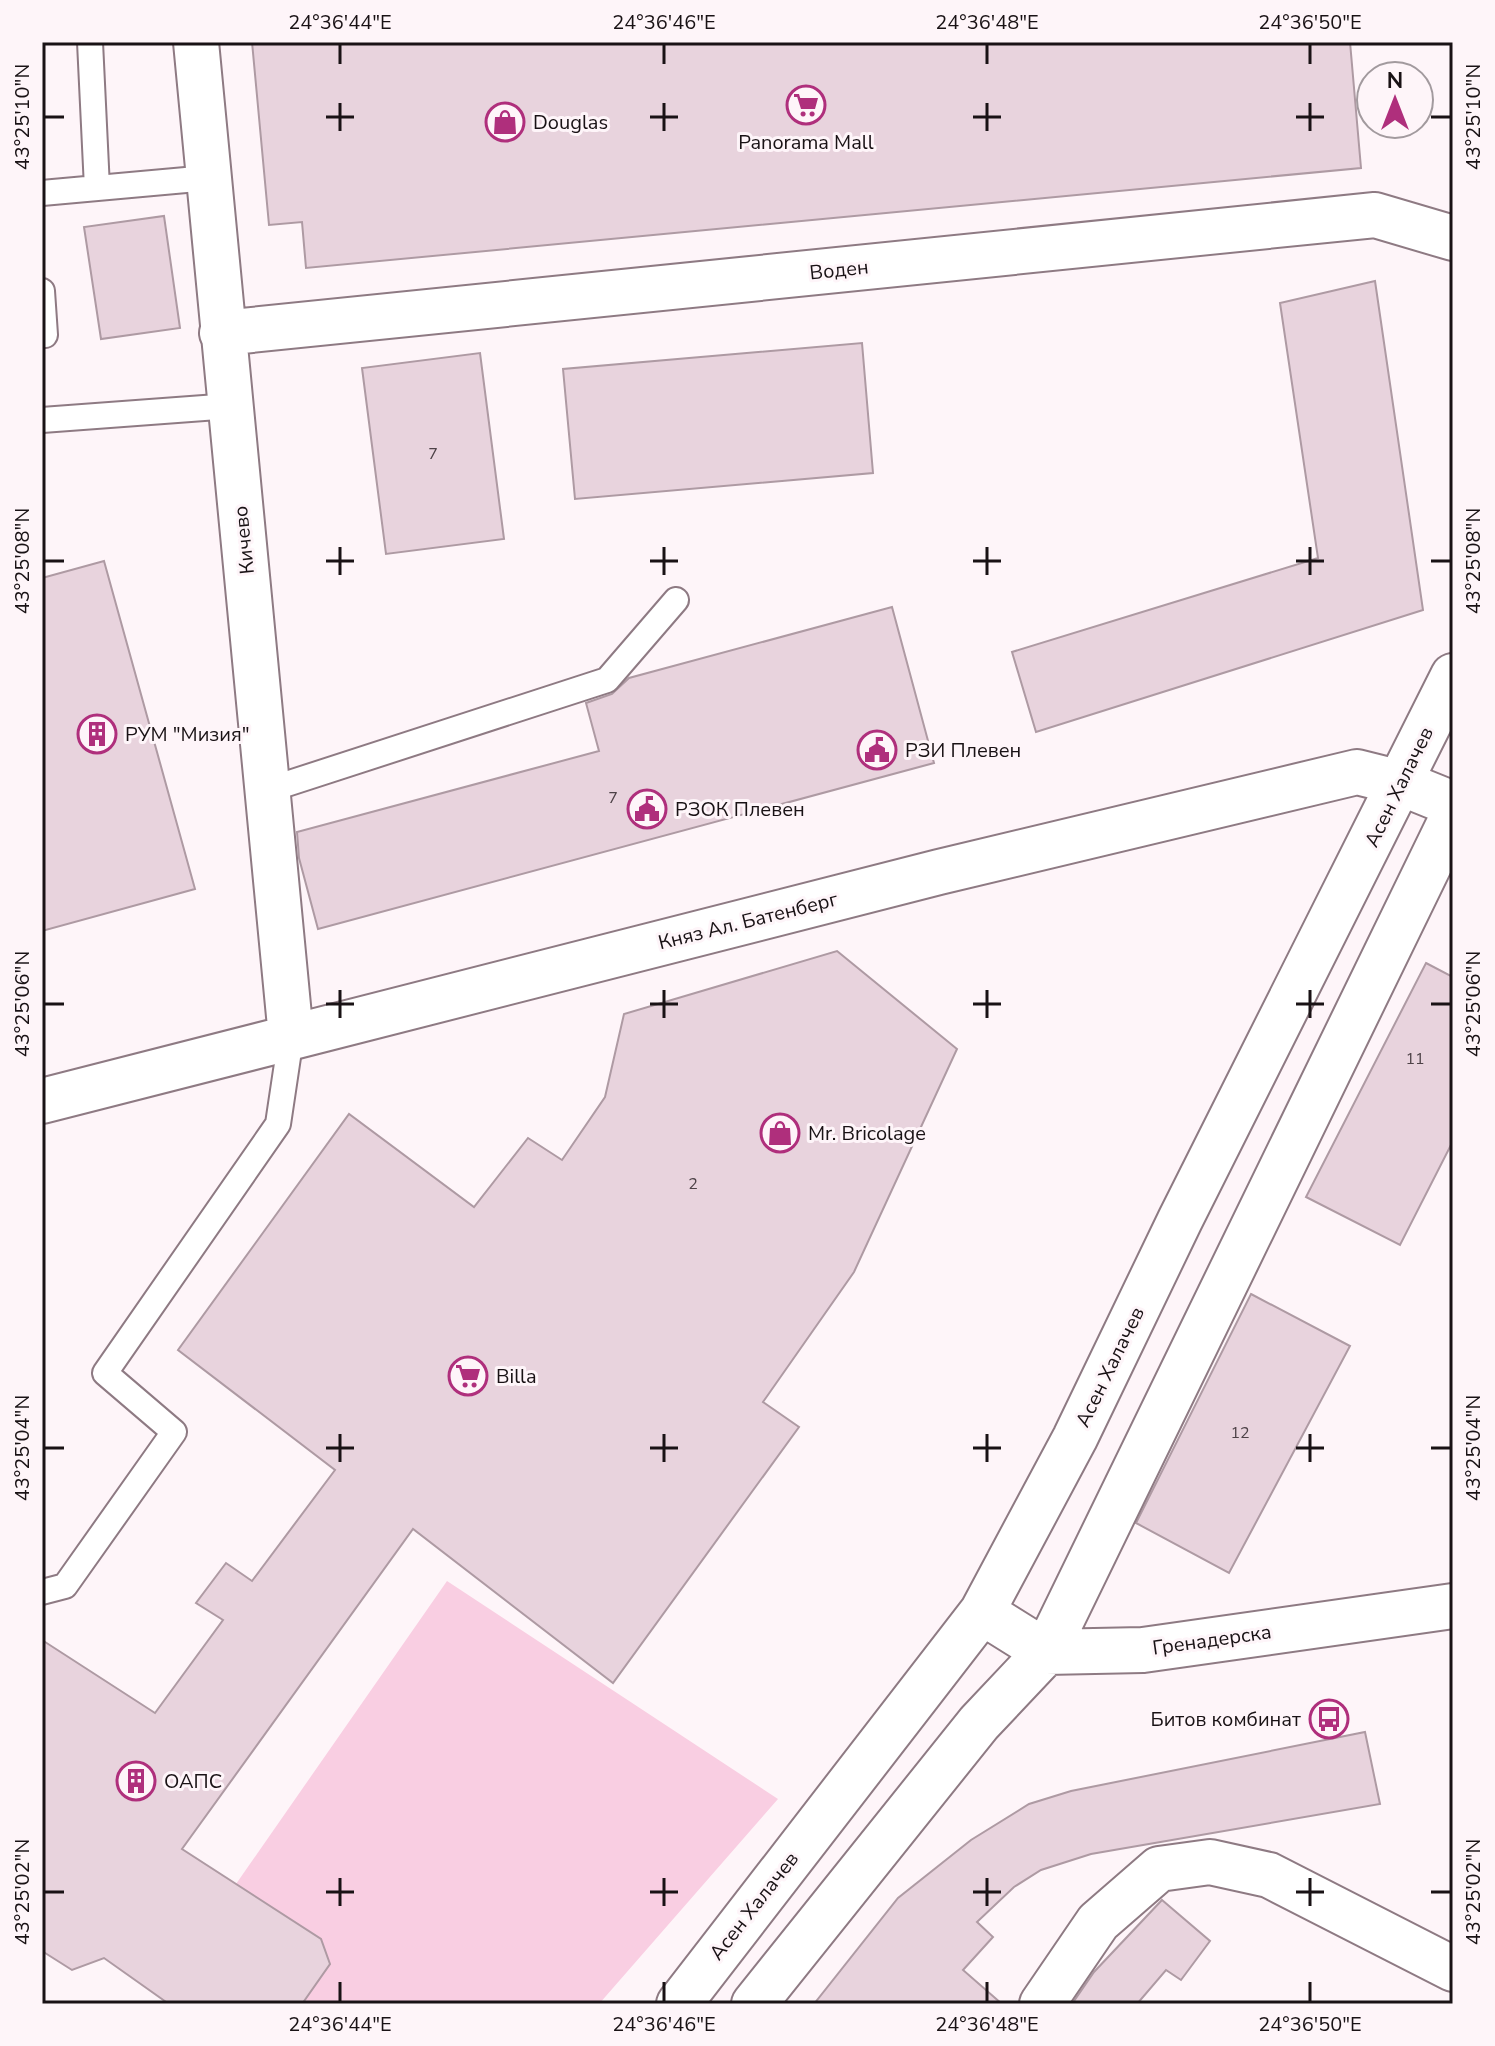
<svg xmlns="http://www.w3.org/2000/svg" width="1495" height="2046" viewBox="0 0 1495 2046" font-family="'Nunito Sans',sans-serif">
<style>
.green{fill:#f9cee2}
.building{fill:#e8d3dd;stroke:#ae9aa3;stroke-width:2}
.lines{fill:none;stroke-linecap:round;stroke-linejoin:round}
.service-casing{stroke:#8e7a83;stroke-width:28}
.minor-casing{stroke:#8e7a83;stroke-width:48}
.tertiary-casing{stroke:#8e7a83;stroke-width:48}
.service{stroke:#fff;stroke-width:24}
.minor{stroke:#fff;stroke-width:44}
.tertiary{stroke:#fff;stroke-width:44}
.ticks{fill:none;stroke:#191215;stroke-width:3}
.labels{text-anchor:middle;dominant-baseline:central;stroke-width:6;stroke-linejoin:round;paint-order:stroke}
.number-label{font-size:16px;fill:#4d4247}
.poi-label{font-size:20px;fill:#191215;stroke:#fef5f9;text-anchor:start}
.street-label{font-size:20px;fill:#191215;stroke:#fef5f9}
.neatline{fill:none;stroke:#191215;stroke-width:3}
.ticks-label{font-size:20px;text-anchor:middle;fill:#191215}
</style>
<rect width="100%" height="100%" fill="#fef5f9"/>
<path class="green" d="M447,1581L778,1799L599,2004H302L330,1964L321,1939L236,1884Z"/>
<path class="building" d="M252,42H1350L1361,168L306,268L302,222L269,225Z
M164,216L180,328L101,339L84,227Z
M1375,281L1423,610L1036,732L1012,652L1318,558L1280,303Z
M862,343L873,473L575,499L563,369Z
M480,353L504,539L386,554L362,368Z
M104,561L195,889L42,931V578Z
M892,607L934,763L318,929L299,858L297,832L599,751L586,703L612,694L629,678Z
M837,951L957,1049L854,1272L763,1402L799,1427L613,1683L413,1529L182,1849L321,1939L330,1964L302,2004H169L104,1958L72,1970L42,1951V1640L155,1713L223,1620L196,1603L226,1563L252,1581L335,1470L178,1350L349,1114L474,1207L528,1138L562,1160L605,1097L624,1014Z
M1426,963L1453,977V1141L1400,1245L1306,1197Z
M1251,1294L1350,1346L1229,1573L1136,1523Z
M1365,1732L1380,1804L1091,1854L1041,1870L1014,1887L977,1922L993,1937L963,1970L1002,2004H814L898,1898L971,1840L1029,1804L1071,1791Z
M1162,1900L1210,1941L1181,1980L1166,1970L1137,2004H1072L1094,1972Z"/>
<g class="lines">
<defs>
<path id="service" d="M90,42L97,188
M42,193L208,178
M42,291L45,335
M42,420L231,406
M268,790L607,680L676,600
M42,1592L65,1586L174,1432L105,1373L278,1124L291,1037"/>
<path id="minor" d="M196,42L291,1037
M222,333L1375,215L1453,238
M42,1101L939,872L1357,772L1401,783L1453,804
M1042,2004L1098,1922L1159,1869L1210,1862L1269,1875L1453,1969"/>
<path id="tertiary" d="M982,1612L1046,1652L1143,1650L1453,1606
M679,2004L982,1612L1075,1438L1180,1220L1453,676
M754,2004L979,1723L1046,1652L1453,816"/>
</defs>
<use href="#service" class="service-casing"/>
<use href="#minor" class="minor-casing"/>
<use href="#tertiary" class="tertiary-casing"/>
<use href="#service" class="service"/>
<use href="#minor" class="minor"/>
<use href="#tertiary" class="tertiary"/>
</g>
<path class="ticks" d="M340,44V64M664,44V64M987,44V64M1310,44V64M340,103V131M664,103V131M987,103V131M1310,103V131M44,117H64M326,117H354M650,117H678M973,117H1001M1296,117H1324M1431,117H1451M340,547V575M664,547V575M987,547V575M1310,547V575M44,561H64M326,561H354M650,561H678M973,561H1001M1296,561H1324M1431,561H1451M340,990V1018M664,990V1018M987,990V1018M1310,990V1018M44,1004H64M326,1004H354M650,1004H678M973,1004H1001M1296,1004H1324M1431,1004H1451M340,1434V1462M664,1434V1462M987,1434V1462M1310,1434V1462M44,1448H64M326,1448H354M650,1448H678M973,1448H1001M1296,1448H1324M1431,1448H1451M340,1878V1906M664,1878V1906M987,1878V1906M1310,1878V1906M44,1892H64M326,1892H354M650,1892H678M973,1892H1001M1296,1892H1324M1431,1892H1451M340,1982V2002M664,1982V2002M987,1982V2002M1310,1982V2002"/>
<defs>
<symbol id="supermarket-ring" viewBox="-11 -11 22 22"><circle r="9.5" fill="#fef5f9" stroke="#af2f7c" stroke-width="1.5"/><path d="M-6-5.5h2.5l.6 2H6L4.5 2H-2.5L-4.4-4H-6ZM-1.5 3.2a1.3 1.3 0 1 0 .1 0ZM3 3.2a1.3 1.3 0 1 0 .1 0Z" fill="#af2f7c"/></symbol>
<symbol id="shop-ring" viewBox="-11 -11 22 22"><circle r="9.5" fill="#fef5f9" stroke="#af2f7c" stroke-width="1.5"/><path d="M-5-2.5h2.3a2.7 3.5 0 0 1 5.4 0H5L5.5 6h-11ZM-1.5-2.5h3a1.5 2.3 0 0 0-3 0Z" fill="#af2f7c"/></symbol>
<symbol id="building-ring" viewBox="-11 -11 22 22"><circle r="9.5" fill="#fef5f9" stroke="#af2f7c" stroke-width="1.5"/><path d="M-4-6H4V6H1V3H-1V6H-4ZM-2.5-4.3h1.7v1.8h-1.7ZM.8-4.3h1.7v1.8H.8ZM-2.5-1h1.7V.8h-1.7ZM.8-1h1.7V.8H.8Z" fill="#af2f7c"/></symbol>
<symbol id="civic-ring" viewBox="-11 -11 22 22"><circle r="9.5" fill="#fef5f9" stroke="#af2f7c" stroke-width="1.5"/><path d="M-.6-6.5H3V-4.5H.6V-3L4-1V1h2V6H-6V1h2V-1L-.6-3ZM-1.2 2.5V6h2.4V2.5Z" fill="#af2f7c"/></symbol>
<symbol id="bus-ring" viewBox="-11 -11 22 22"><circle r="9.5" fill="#fef5f9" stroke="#af2f7c" stroke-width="1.5"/><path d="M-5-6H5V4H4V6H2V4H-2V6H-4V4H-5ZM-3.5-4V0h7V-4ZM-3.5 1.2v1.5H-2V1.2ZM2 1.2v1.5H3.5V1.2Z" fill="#af2f7c"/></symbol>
</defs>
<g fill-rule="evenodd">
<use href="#supermarket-ring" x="784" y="83" width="44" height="44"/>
<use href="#shop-ring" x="483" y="100" width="44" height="44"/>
<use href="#building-ring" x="75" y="712" width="44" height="44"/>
<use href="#civic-ring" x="855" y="728" width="44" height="44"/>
<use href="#civic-ring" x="625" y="787" width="44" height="44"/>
<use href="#shop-ring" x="758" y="1111" width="44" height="44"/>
<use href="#supermarket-ring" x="446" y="1354" width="44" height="44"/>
<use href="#bus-ring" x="1307" y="1697" width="44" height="44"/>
<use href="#building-ring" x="114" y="1759" width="44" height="44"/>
</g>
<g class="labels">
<g class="number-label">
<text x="433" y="454">7</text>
<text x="613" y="798">7</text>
<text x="1415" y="1059">11</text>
<text x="693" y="1184">2</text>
<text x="1240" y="1433">12</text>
</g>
<g class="poi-label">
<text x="533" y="122">Douglas</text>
<text x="806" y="142" text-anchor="middle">Panorama Mall</text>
<text x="125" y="734">РУМ "Мизия"</text>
<text x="905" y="750">РЗИ Плевен</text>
<text x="675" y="809">РЗОК Плевен</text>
<text x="808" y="1133">Mr. Bricolage</text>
<text x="496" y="1376">Billa</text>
<text x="1301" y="1719" text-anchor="end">Битов комбинат</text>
<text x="164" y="1781">ОАПС</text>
</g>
<g class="street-label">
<text transform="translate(839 270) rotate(-6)">Воден</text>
<text transform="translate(244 540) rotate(-96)">Кичево</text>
<text transform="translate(1399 787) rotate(-64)">Асен Халачев</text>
<text transform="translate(748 921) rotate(-14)">Княз Ал. Батенберг</text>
<text transform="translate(1110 1367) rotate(-64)">Асен Халачев</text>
<text transform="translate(1212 1640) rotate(-8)">Гренадерска</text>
<text transform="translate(754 1906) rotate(-52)">Асен Халачев</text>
</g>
</g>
<rect width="1495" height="2046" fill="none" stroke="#fef5f9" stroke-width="88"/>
<g transform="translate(1395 100)"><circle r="38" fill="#fef5f9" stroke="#a29a9e" stroke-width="2"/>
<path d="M0-6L14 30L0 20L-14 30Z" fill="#af2f7c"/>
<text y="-12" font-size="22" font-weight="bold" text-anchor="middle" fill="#191215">N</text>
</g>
<rect x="44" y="44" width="1407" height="1958" class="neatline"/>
<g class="ticks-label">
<text x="340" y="29">24°36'44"E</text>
<text x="664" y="29">24°36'46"E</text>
<text x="987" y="29">24°36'48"E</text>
<text x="1310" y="29">24°36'50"E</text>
<text transform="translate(22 117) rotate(-90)" y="7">43°25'10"N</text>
<text transform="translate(1473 117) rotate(-90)" y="7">43°25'10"N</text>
<text transform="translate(22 561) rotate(-90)" y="7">43°25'08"N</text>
<text transform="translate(1473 561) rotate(-90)" y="7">43°25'08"N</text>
<text transform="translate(22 1004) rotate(-90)" y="7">43°25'06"N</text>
<text transform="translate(1473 1004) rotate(-90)" y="7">43°25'06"N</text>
<text transform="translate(22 1448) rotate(-90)" y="7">43°25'04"N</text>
<text transform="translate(1473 1448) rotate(-90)" y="7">43°25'04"N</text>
<text transform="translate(22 1892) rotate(-90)" y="7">43°25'02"N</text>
<text transform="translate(1473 1892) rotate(-90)" y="7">43°25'02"N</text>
<text x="340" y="2031">24°36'44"E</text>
<text x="664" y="2031">24°36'46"E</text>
<text x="987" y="2031">24°36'48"E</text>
<text x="1310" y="2031">24°36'50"E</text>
</g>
</svg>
